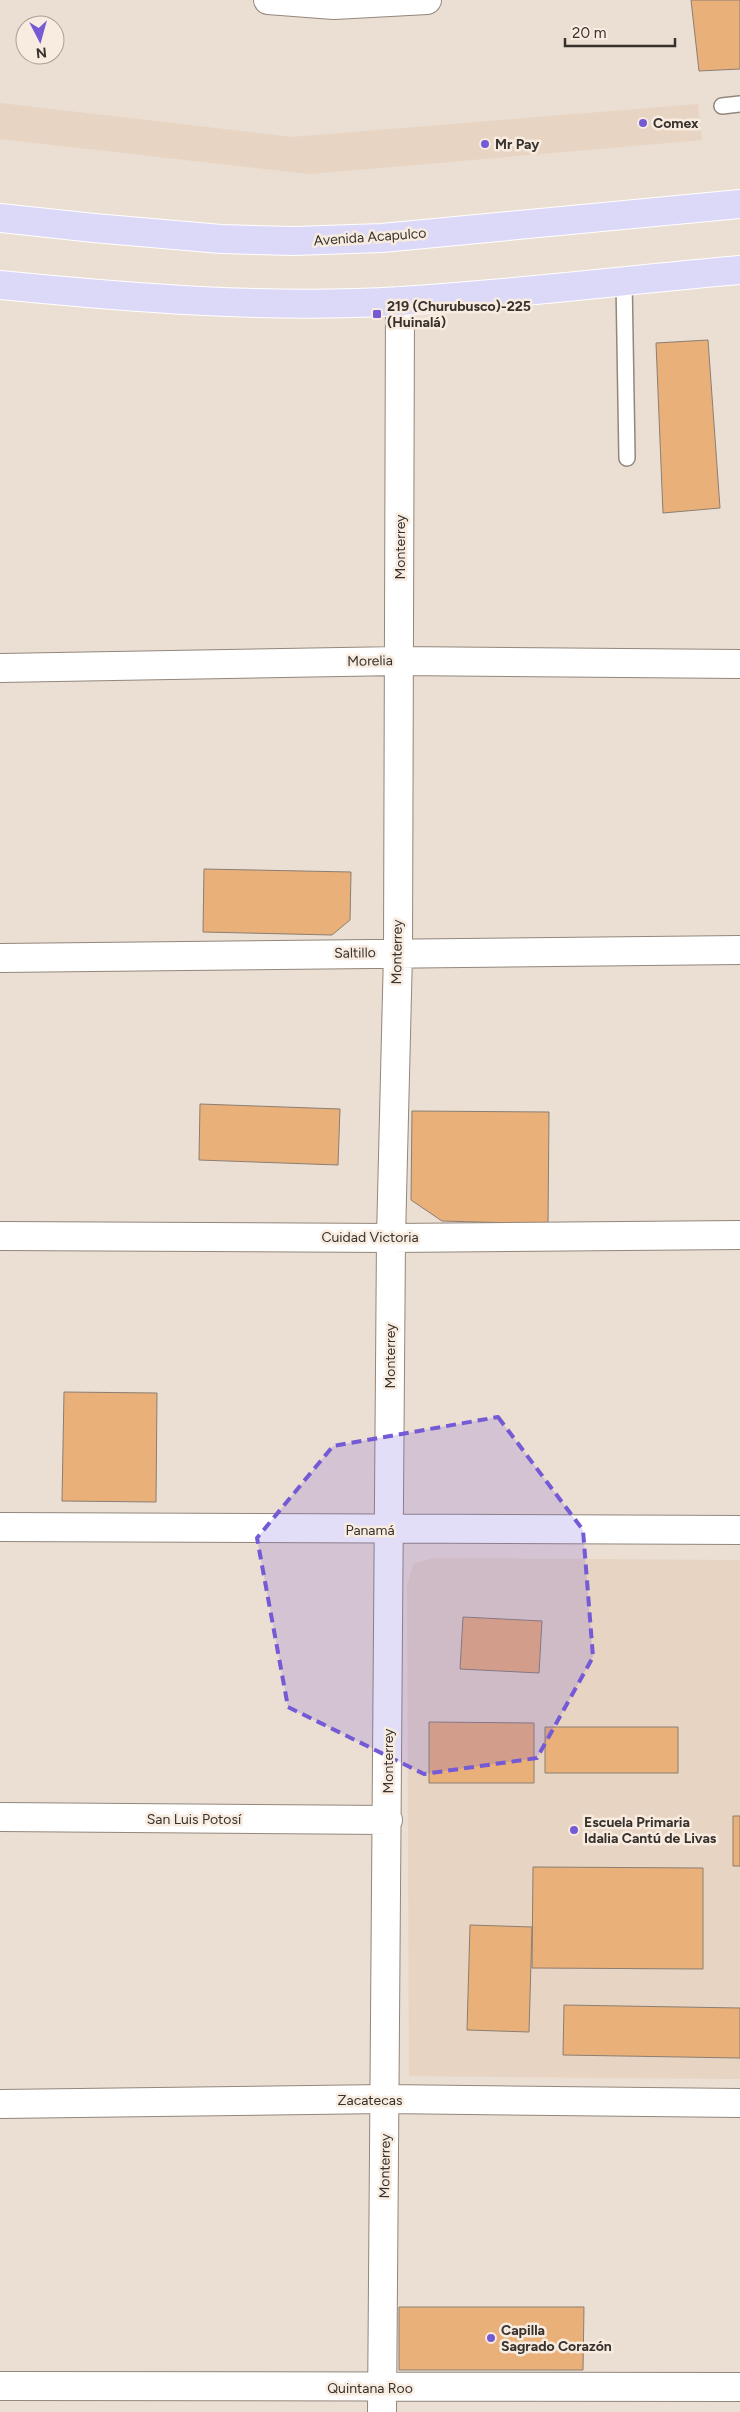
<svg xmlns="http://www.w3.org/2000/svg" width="740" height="2412" viewBox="0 0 740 2412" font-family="Figtree,sans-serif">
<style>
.built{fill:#e7d4c2}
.building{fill:#eab079;stroke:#8a7e73}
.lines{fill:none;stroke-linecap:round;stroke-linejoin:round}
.lane-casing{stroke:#93877c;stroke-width:18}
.street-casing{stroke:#93877c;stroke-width:30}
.primary-casing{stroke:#fff;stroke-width:30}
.lane{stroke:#fff;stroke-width:15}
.street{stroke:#fff;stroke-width:28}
.primary{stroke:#dcd9f8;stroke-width:28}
.marked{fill:#745ad5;fill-opacity:0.2;stroke:#745ad5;stroke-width:4;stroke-dasharray:10 6;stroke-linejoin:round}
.poi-dot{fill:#745ad5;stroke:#f8ebdf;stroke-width:2}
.labels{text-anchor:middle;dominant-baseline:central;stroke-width:5;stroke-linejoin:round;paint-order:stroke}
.poi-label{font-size:14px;font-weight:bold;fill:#37322e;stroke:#f8ebdf;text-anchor:start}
.street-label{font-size:14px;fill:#37322e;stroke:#f8ebdf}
</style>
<rect width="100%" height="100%" fill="#ebded2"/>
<path class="built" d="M0,103L292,137L698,104L702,140L310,174L0,139Z
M435,1558L740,1560V2079L409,2076L407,1584L414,1563Z"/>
<path class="building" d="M691,0H740V69L699,71Z
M708,340L720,508L663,513L656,343Z
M204,869L351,872L350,920L332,935L203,932Z
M200,1104L340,1109L338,1165L199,1160Z
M412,1111L549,1112L548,1224L442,1221L411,1200Z
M64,1392L157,1393L156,1502L62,1501Z
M463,1617L542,1621L539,1673L460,1669Z
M429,1722L534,1723V1783H429Z
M545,1727H678V1773H545Z
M733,1816H740V1866H733Z
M533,1867L703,1868V1969L532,1968Z
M470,1925L532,1927L529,2032L467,2030Z
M564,2005L740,2008V2058L563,2055Z
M399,2307H584L583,2370H399Z"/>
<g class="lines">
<defs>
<path id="lane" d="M722,106L740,104
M624,280L627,458"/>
<path id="street" d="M268,0L334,5L427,0
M0,668L399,661L740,664
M0,958L740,950
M0,1236L391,1238L740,1235
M0,1527L740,1530
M0,1817L388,1820
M0,2104L385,2099L740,2103
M0,2386L740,2387
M382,2412L391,1238L398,953L400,301"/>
<path id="primary" d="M0,218L94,228L221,239L294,241L382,238L740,204
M0,285C132,298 267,309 401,301C514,294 627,280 740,270"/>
</defs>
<use href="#lane" class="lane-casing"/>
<use href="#street" class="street-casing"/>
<use href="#primary" class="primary-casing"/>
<use href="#lane" class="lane"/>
<use href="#street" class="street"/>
<use href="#primary" class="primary"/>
</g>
<path class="marked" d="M498,1417L583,1530L593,1657L537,1758L424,1774L288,1707L257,1538L333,1446Z"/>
<g class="poi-dot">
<circle cx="643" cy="123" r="5"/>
<circle cx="485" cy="144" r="5"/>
<rect x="372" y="309" width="10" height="10" rx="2.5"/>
<circle cx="574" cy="1830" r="5"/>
<circle cx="491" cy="2338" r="5"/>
</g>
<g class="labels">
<g class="poi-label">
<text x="653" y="123">Comex</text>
<text x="495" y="144">Mr Pay</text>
<text x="387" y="306">219 (Churubusco)-225<tspan x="387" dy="16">(Huinalá)</tspan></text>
<text x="584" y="1822">Escuela Primaria<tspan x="584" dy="16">Idalia Cantú de Livas</tspan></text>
<text x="501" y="2330">Capilla<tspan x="501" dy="16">Sagrado Corazón</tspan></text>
</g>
<g class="street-label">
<text transform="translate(370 237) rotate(-4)">Avenida Acapulco</text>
<text transform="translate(400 547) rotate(-90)">Monterrey</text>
<text transform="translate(370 661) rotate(-1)">Morelia</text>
<text transform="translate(397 952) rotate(-89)">Monterrey</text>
<text transform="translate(355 953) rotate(-1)">Saltillo</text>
<text x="370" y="1237">Cuidad Victoria</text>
<text transform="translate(390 1356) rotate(-90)">Monterrey</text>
<text x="370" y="1530">Panamá</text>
<text transform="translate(388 1761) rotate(-90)">Monterrey</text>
<text x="194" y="1819">San Luis Potosí</text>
<text x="370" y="2100">Zacatecas</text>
<text transform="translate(385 2166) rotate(-89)">Monterrey</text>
<text x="370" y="2388">Quintana Roo</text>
</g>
</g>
<g transform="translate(40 40) rotate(174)"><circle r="24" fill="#f8ebdf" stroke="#aba198"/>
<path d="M0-4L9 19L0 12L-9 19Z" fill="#745ad5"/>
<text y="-8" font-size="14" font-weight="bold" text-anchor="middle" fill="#37322e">N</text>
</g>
<path d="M565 38v8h110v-8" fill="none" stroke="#37322e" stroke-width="2.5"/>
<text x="572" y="38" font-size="15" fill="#37322e" stroke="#f8ebdf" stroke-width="4" paint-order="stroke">20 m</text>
</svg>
